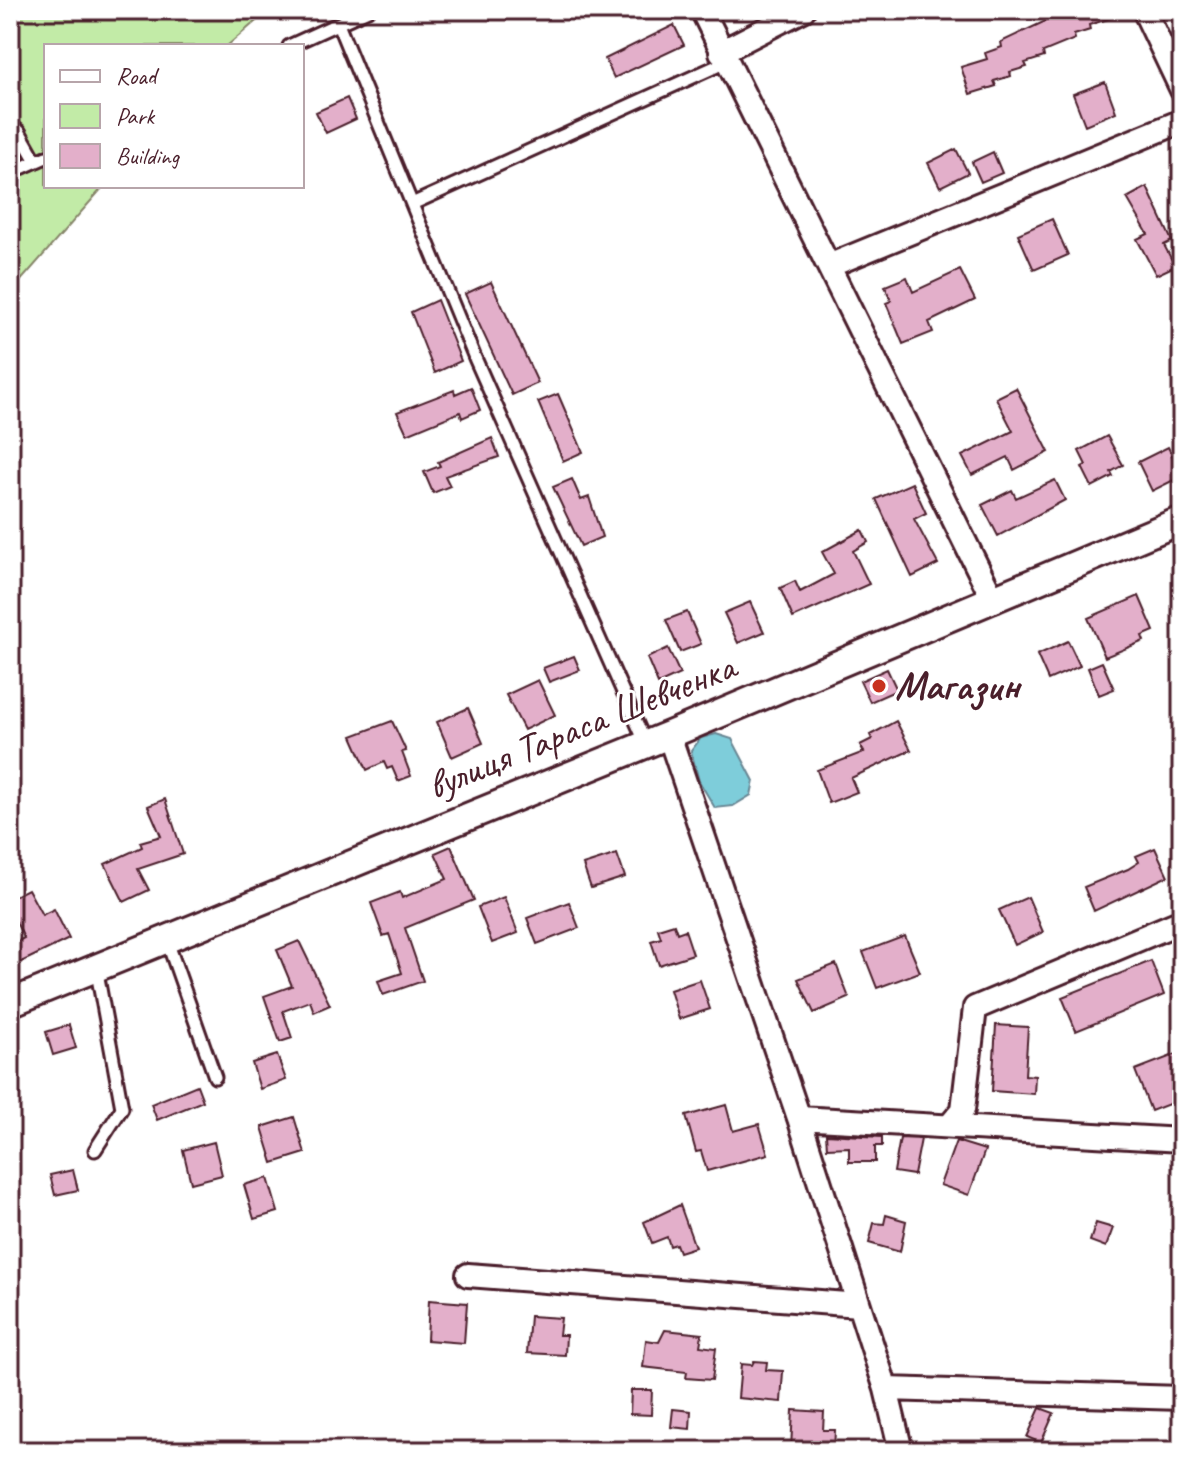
<svg xmlns="http://www.w3.org/2000/svg" width="1192" height="1461" viewBox="0 0 1192 1461" font-family="Caveat,sans-serif">
<style>
.green{fill:#c2eba7;stroke:#868569;stroke-width:2}
.water{fill:#7ecdda;stroke:#698794;stroke-width:2}
.building{fill:#e3afca;stroke:#4a1f2b;stroke-width:2}
.lines{fill:none;stroke-linecap:round;stroke-linejoin:round}
.service-casing{stroke:#4a1f2b;stroke-width:17}
.minor-casing{stroke:#4a1f2b;stroke-width:28}
.tertiary-casing{stroke:#4a1f2b;stroke-width:32}
.service{stroke:#fff;stroke-width:11}
.minor{stroke:#fff;stroke-width:22}
.tertiary{stroke:#fff;stroke-width:26}
.poi-dot{fill:#c8321e;stroke:#fff;stroke-width:3}
.labels{text-anchor:middle;dominant-baseline:central;stroke-width:6;stroke-linejoin:round;paint-order:stroke}
.poi-label{font-size:40px;font-weight:bold;fill:#4a1f2b;stroke:#fff;text-anchor:start}
.street-label{font-size:40px;fill:#4a1f2b;stroke:#fff}
</style>
<rect width="100%" height="100%" fill="#fff"/>
<filter id="ink" filterUnits="userSpaceOnUse"><feTurbulence type="fractalNoise" baseFrequency=".0125" numOctaves="2"/><feDisplacementMap in="SourceGraphic" scale="16" xChannelSelector="R" yChannelSelector="G"/><feConvolveMatrix kernelMatrix="1 2 1 2 8 2 1 2 1" color-interpolation-filters="sRGB"/></filter>
<g filter="url(#ink)">
<path class="green" d="M10,10H269L227,46H46V186H104L10,293Z"/>
<path class="water" d="M716,734L732,739L754,781L751,795L733,806L715,808L699,781L691,751L701,738Z"/>
<path class="building" d="M1069,10H1127V13L1089,25L1090,30L1074,35L1075,39L1043,52L1044,57L1025,63L1027,67L1010,72L1011,76L994,81L996,86L970,94L961,67L987,59L985,53L1002,47L1001,42Z
M674,25L684,45L614,78L605,59Z
M1105,82L1116,112L1085,125L1073,94Z
M347,98L356,119L326,133L316,112Z
M956,149L968,173L940,187L928,163Z
M993,152L1002,173L981,182L972,162Z
M1147,187L1172,241L1164,245L1175,266L1156,275L1137,239L1148,234L1127,198Z
M1052,219L1068,255L1034,270L1018,234Z
M960,270L975,300L929,322L933,332L903,344L886,303L891,301L885,286L907,277L913,292Z
M491,282L538,383L512,395L465,294Z
M437,300L461,361L435,373L411,312Z
M471,387L480,410L462,418L460,412L407,434L397,412L454,390L455,394Z
M1016,388L1049,452L1014,470L1008,457L972,475L962,456L1013,431L996,398Z
M558,394L583,452L563,461L538,402Z
M1107,436L1123,465L1111,472L1113,476L1092,487L1082,467L1086,465L1079,451Z
M492,438L499,457L445,476L450,486L433,493L424,472L440,466L438,462Z
M1168,447L1182,476L1152,491L1138,462Z
M572,479L581,500L589,497L602,537L581,546L553,487Z
M1055,480L1065,500L998,536L982,505L1012,490L1016,498Z
M912,483L926,513L914,519L938,564L912,577L876,499Z
M862,530L868,542L853,551L869,584L793,618L780,588L795,581L800,592L834,574L822,552Z
M1139,596L1154,631L1142,636L1144,641L1105,657L1088,618Z
M750,602L764,632L738,643L724,613Z
M687,612L701,644L680,652L666,620Z
M1068,641L1080,666L1048,680L1037,655Z
M668,648L680,674L658,684L647,658Z
M574,656L580,670L549,682L543,668Z
M1102,662L1114,689L1099,695L1088,668Z
M887,669L897,690L870,702L860,681Z
M538,680L555,715L524,730L506,695Z
M468,708L483,743L452,757L437,722Z
M392,721L406,751L402,752L411,776L398,781L392,767L387,769L384,762L367,770L352,736Z
M896,721L911,750L851,778L857,792L829,803L817,770L864,752L860,745L872,739L870,735Z
M165,799L183,854L138,869L149,890L124,902L105,864L142,847L140,842L161,836L148,806Z
M451,846L474,900L405,928L423,981L383,995L378,981L402,973L389,934L383,936L371,903L400,892L402,898L447,879L435,853Z
M1155,848L1168,876L1094,911L1084,887L1128,869L1139,862L1136,856Z
M617,854L625,877L591,888L583,865Z
M28,889L42,915L54,909L69,939L15,965L10,945L24,938L10,910V898Z
M504,897L518,933L492,943L478,907Z
M1028,897L1043,932L1015,945L999,910Z
M569,902L579,928L537,944L527,918Z
M674,924L677,933L685,930L693,954L659,965L651,941L661,938L658,929Z
M905,936L920,972L877,988L863,952Z
M299,941L330,1005L314,1012L310,1001L283,1011L292,1038L280,1042L264,996L292,986L277,950Z
M1151,961L1164,995L1076,1031L1062,997Z
M836,964L849,998L814,1013L798,979Z
M700,980L710,1009L679,1019L670,990Z
M69,1025L76,1048L53,1055L46,1032Z
M996,1025L1028,1027L1025,1075L1035,1076L1034,1094L992,1091Z
M1182,1052V1075L1176,1077L1182,1099L1151,1111L1135,1070Z
M277,1055L286,1080L260,1089L252,1063Z
M197,1085L203,1101L157,1120L151,1104Z
M726,1105L733,1131L759,1124L768,1154L707,1171L701,1151L696,1152L686,1116Z
M294,1117L305,1153L273,1163L262,1127Z
M826,1134L882,1137V1146H875V1162H849V1147L827,1148Z
M900,1138L921,1139L914,1175L894,1172Z
M956,1141L985,1150L969,1195L940,1185Z
M214,1142L222,1175L191,1183L183,1150Z
M73,1170L78,1190L55,1195L50,1175Z
M268,1178L278,1212L254,1219L244,1185Z
M680,1205L695,1247L679,1252L676,1244L670,1246L667,1237L652,1243L644,1222Z
M886,1215L906,1221L900,1252L869,1243L874,1223L884,1224Z
M1096,1223L1113,1228L1106,1247L1090,1241Z
M429,1300L467,1303L464,1343L427,1340Z
M530,1316L561,1318L559,1335H566L565,1355L527,1353Z
M665,1330L702,1334L700,1346L716,1348L712,1380L686,1378L687,1372L643,1367L646,1340L659,1342Z
M754,1361L767,1362L766,1370L783,1371L781,1402L738,1398L741,1364L752,1365Z
M631,1390H652L651,1415L630,1414Z
M1040,1408L1054,1413L1041,1443L1027,1437Z
M673,1409L691,1411L690,1429L671,1427Z
M793,1410L824,1412L823,1430H835L834,1451L791,1449Z"/>
<g class="lines">
<defs>
<path id="service" d="M338,24L475,358L646,744
M289,46L368,10
M10,125L19,131L36,161
M10,173L46,157
M412,204L726,62
M167,941L215,1077
M95,1150L122,1108L96,967"/>
<path id="minor" d="M702,10L994,601
M1144,10L1182,90
M721,52L803,10
M831,265L1182,121
M669,735L799,1118L886,1389L901,1451
M799,1118L1182,1140
M951,1124L963,1110L975,1008L1182,921
M468,1275L859,1305
M886,1389L1182,1398"/>
<path id="tertiary" d="M10,1003L669,735L1182,520"/>
</defs>
<use href="#service" class="service-casing"/>
<use href="#minor" class="minor-casing"/>
<use href="#tertiary" class="tertiary-casing"/>
<use href="#service" class="service"/>
<use href="#minor" class="minor"/>
<use href="#tertiary" class="tertiary"/>
</g>
</g>
<circle class="poi-dot" cx="879" cy="686" r="8"/>
<g class="labels">
<g class="poi-label">
<text x="895" y="686">Магазин</text>
</g>
<g class="street-label">
<text transform="translate(581 726) rotate(-22)">вулиця Тараса Шевченка</text>
</g>
</g>
<rect width="1192" height="1461" fill="none" stroke="#fff" stroke-width="40"/>
<rect x="20" y="20" width="1152" height="1421" fill="none" stroke="#4a1f2b" stroke-width="3" filter="url(#ink)"/>
<rect x="44" y="44" width="260" height="144" fill="#ffffff" stroke="#b7a5aa" stroke-width="2"/>
<rect x="60" y="70" width="40" height="12" fill="#ffffff" stroke="#b7a5aa" stroke-width="2"/>
<text x="116" y="84" font-size="24" fill="#4a1f2b">Road</text>
<rect x="60" y="104" width="40" height="24" fill="#c2eba7" stroke="#b7a5aa" stroke-width="2"/>
<text x="116" y="124" font-size="24" fill="#4a1f2b">Park</text>
<rect x="60" y="144" width="40" height="24" fill="#e3afca" stroke="#b7a5aa" stroke-width="2"/>
<text x="116" y="164" font-size="24" fill="#4a1f2b">Building</text>
</svg>
